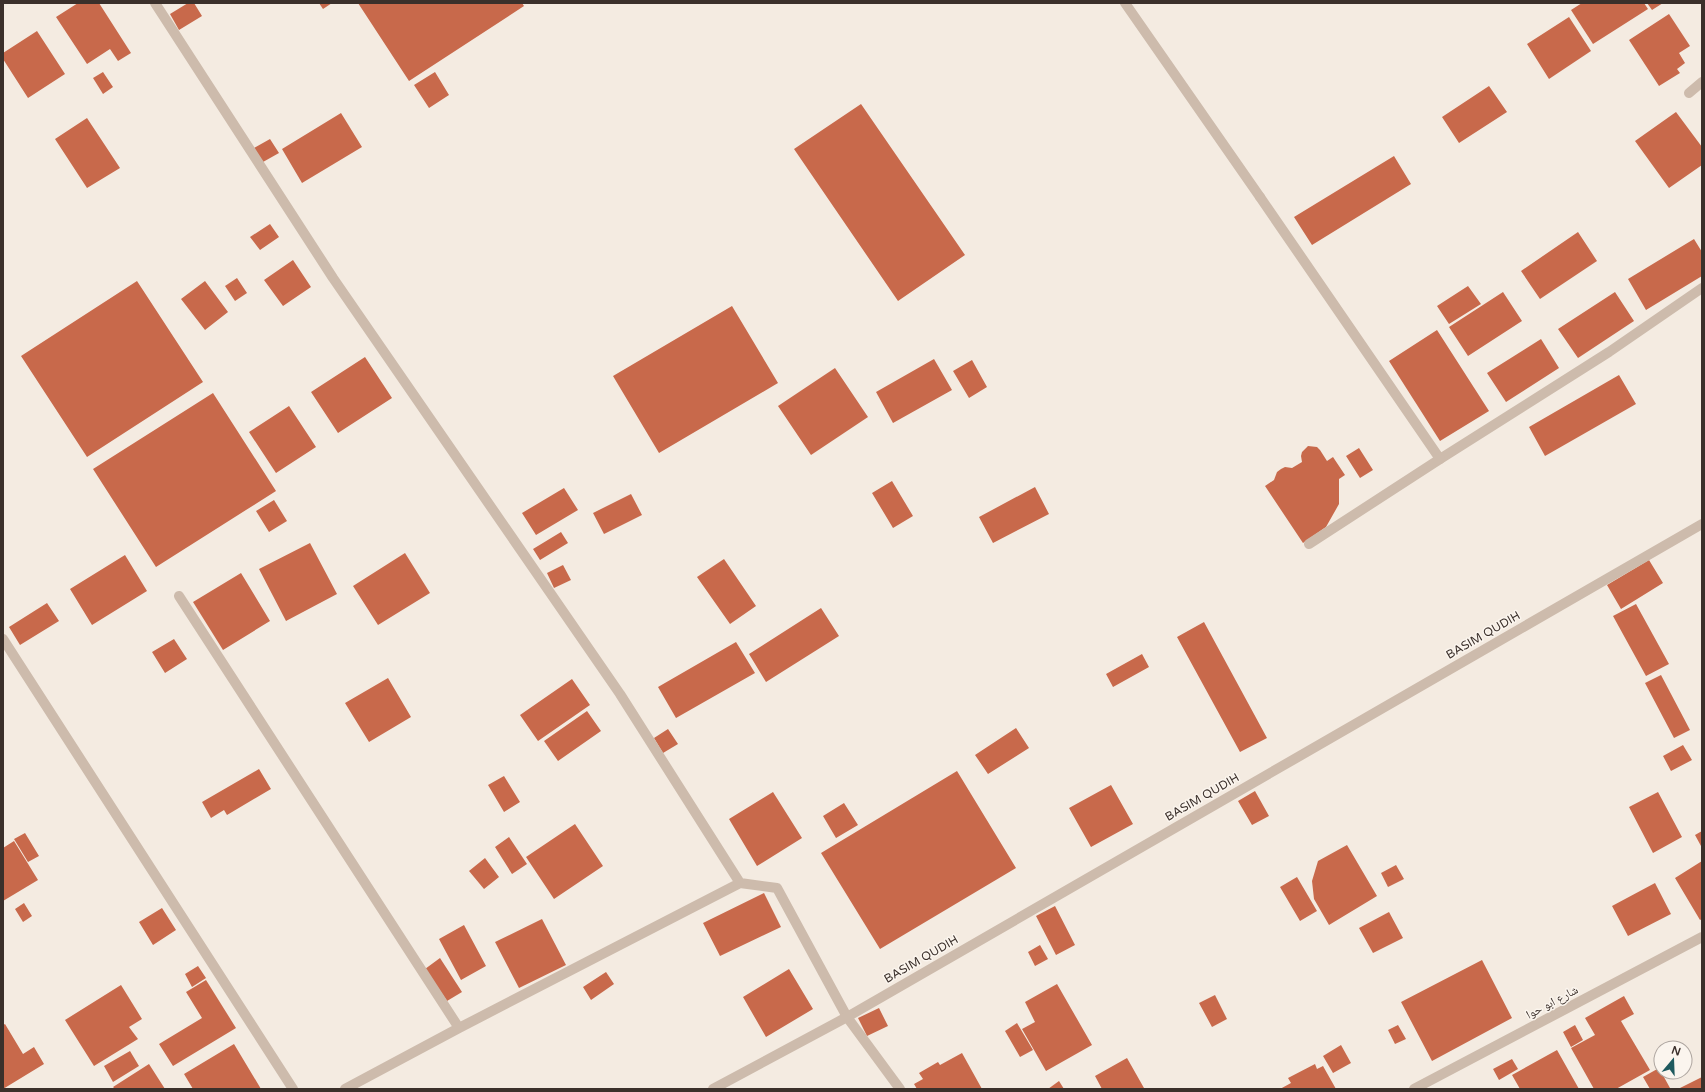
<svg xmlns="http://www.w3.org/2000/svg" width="1705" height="1092" viewBox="0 0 1705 1092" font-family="'Varela Round','Noto Naskh Arabic',sans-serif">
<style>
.building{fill:#c8694b}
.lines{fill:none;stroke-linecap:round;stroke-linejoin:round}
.service{stroke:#cdbbac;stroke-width:10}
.minor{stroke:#cdbbac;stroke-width:10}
.labels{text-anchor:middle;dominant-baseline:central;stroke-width:3;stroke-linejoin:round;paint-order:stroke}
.street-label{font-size:12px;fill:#3b302b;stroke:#fbf5ee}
</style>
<rect width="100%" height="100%" fill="#f4ebe1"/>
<path class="building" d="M78,3H99L131,53L118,61L110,49L87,64L56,17Z
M188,3H194L202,16L179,30L170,14Z
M319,3H332L323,9Z
M358,3H522L524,6L409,81Z
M1582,3H1644L1648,9L1593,44L1571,10Z
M1647,3H1663L1652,10Z
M1669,14L1690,46L1679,53L1685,63L1677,69L1680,73L1659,86L1629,40Z
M1569,17L1591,51L1549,79L1527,44Z
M37,31L65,74L28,98L3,59V53Z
M103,72L113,87L103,94L93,78Z
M435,72L449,95L429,108L414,85Z
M1489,86L1507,112L1459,143L1442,117Z
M861,104L965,255L898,301L794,149Z
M1676,112L1702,147V165L1669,188L1635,141Z
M341,113L362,147L302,183L282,149Z
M87,118L120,168L87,188L55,139Z
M270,139L279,153L263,162L254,148Z
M1394,156L1411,184L1312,245L1294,217Z
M270,224L279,237L260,250L250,237Z
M1578,232L1597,261L1540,299L1521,271Z
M1694,239L1702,252V276L1646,310L1628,279Z
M293,260L311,287L283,306L264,280Z
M237,278L247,293L235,301L225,286Z
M137,281L203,382L87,457L21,356Z
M205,281L228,312L205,330L181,299Z
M1468,286L1481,304L1449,324L1437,306Z
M1503,292L1522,321L1468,356L1449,327Z
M1615,292L1634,321L1578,358L1558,329Z
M732,306L778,383L659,453L613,376Z
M1437,330L1489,411L1440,441L1389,361Z
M1541,339L1559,368L1506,402L1487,373Z
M365,357L392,398L338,433L311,392Z
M934,359L952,390L893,423L876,392Z
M972,360L987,387L969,398L953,371Z
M835,368L868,417L811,455L778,406Z
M1619,375L1636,404L1545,456L1529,427Z
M213,393L276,491L156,567L93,469Z
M289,406L316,447L276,473L249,432Z
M1308,446L1317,447L1320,450L1327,461L1333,457L1345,475L1339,479V504L1326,527L1303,543L1265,486L1274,480L1277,472L1281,469L1285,467L1292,468L1302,462L1301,456L1302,452Z
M1359,448L1373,470L1360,478L1346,456Z
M892,481L913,516L893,528L872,493Z
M1035,487L1049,514L993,543L979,517Z
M564,488L578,510L536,535L522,513Z
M631,494L642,515L604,534L593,513Z
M274,500L287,521L269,532L256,511Z
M561,532L568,543L540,560L533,549Z
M310,543L337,594L286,621L259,569Z
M405,553L430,593L378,625L353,586Z
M125,555L147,591L92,625L70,589Z
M724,559L756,606L730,624L697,577Z
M1649,560L1663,583L1621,609L1607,585Z
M563,565L571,580L554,588L547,573Z
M241,573L270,621L223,650L193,602Z
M47,603L59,621L20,645L9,627Z
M1636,604L1669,664L1646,676L1613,616Z
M821,608L839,636L766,682L749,654Z
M1204,622L1267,738L1240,752L1177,637Z
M174,639L187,659L165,673L152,652Z
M736,642L755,673L676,718L658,687Z
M1142,654L1149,667L1113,687L1106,674Z
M1661,675L1690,730L1674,738L1645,683Z
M388,678L411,717L369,742L345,703Z
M572,679L590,705L538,741L520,715Z
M587,711L601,731L558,761L544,741Z
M1016,728L1029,748L988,774L975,755Z
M668,729L678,744L663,753L654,738Z
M1683,745L1692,760L1671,771L1663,756Z
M259,769L271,789L227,815L224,810L211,818L202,802Z
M957,771L1016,868L880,949L821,853Z
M504,776L520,802L504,812L488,785Z
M1111,785L1133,824L1091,847L1069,808Z
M1255,791L1269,816L1252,825L1238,801Z
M773,792L802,838L757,866L729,819Z
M1658,792L1682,837L1653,853L1629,807Z
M844,803L858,825L836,838L823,816Z
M575,824L603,866L554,899L526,857Z
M1702,831V845L1701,846L1695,835Z
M25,833L39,856L28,862L14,839Z
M509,837L527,864L512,874L495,847Z
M14,841L38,880L3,901V848Z
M1347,845L1377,896L1329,925L1314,899L1312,881L1318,861Z
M485,858L499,877L484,889L469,871Z
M1702,861V919L1700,920L1675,878Z
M1396,865L1404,879L1388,887L1381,873Z
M1297,877L1317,911L1300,921L1280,887Z
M1655,883L1671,914L1628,936L1612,906Z
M764,893L781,927L720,956L703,923Z
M24,903L32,916L23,922L15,909Z
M1055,906L1075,945L1056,955L1036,916Z
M162,908L176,930L153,945L139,922Z
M1389,912L1403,938L1373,953L1359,928Z
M542,919L566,965L519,988L495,942Z
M464,925L486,966L461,980L439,939Z
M1040,945L1048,959L1035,966L1028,952Z
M440,958L462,992L447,1001L425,969Z
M1482,960L1512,1018L1432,1061L1401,1002Z
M198,966L206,978L192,987L185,974Z
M789,969L813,1009L766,1037L743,997Z
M606,972L614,984L591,1000L583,987Z
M206,980L236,1028L173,1066L159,1044L202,1018L186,992Z
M1057,984L1092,1045L1046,1071L1022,1029L1035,1022L1025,1002Z
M121,985L142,1019L129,1027L138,1039L94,1066L65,1020Z
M1215,995L1227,1019L1212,1027L1199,1003Z
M1624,996L1634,1014L1621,1021L1650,1070L1616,1089H1594L1571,1048L1595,1035L1585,1018Z
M879,1008L888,1026L867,1036L858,1018Z
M1017,1023L1033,1050L1020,1057L1005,1031Z
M5,1024L23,1054L34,1047L44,1064L3,1089V1025Z
M1398,1025L1406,1039L1395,1044L1388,1030Z
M1575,1025L1583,1040L1571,1047L1563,1032Z
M234,1044L261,1089H193L184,1074Z
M1341,1045L1351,1063L1333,1073L1323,1056Z
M1557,1050L1579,1089H1520L1512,1075Z
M130,1051L139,1066L113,1082L104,1066Z
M962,1053L982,1089H917L914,1084L923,1079L919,1073L938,1062L940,1065Z
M1127,1058L1144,1088L1102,1089L1095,1076Z
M1512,1059L1518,1069L1499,1080L1493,1069Z
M149,1064L165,1089H115L113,1087Z
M1315,1064L1317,1069L1323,1066L1336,1089H1280L1291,1083L1288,1078Z
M1659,1068L1670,1088L1667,1089H1650L1643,1077Z
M1702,1077V1089H1678Z
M1059,1081L1064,1089H1048Z"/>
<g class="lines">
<path class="service" d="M155,3L333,278L620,694L740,883L777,888L847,1017L900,1089
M1260,197L1440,459L1609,352L1702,288
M179,596L459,1028
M3,639L293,1089
M345,1089L459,1028L740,883"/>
<path class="minor" d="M1125,3L1260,197
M1689,93L1702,82
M1309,544L1440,459
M713,1089L847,1017L1702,524
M1414,1089L1702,937"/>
</g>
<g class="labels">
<g class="street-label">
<text transform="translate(1483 635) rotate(-30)">BASIM QUDIH</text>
<text transform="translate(1202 797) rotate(-30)">BASIM QUDIH</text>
<text transform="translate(921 959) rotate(-30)">BASIM QUDIH</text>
<text transform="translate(1552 1002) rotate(-28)">شارع ابو حوا</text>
</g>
</g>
<rect width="1705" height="1092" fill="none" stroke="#3b302b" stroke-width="8"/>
<g transform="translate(1673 1060) rotate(19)"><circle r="19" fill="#fbf5ee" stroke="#aea6a0"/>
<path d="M0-3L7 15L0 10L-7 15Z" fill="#1f5a5e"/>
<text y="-6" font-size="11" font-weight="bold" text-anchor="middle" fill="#3b302b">N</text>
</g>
</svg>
